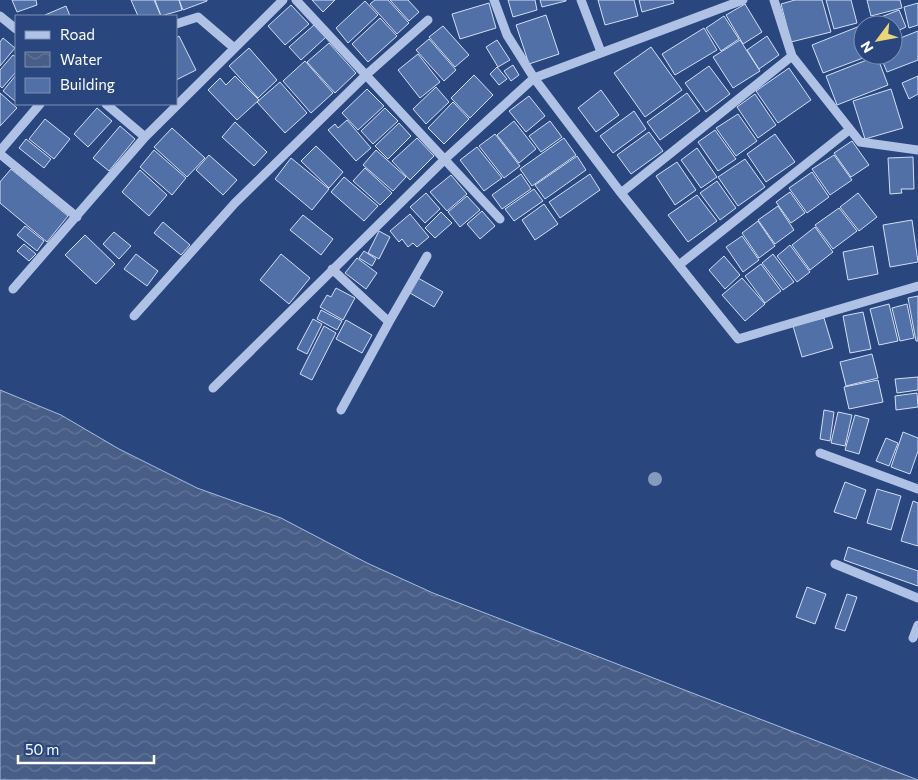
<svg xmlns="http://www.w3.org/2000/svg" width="918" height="780" viewBox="0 0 918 780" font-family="Commissioner,sans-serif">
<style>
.water{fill:url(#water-waves);stroke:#a4bce5}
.building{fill:#5170a7;stroke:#d2def4}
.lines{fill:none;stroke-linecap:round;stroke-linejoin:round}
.minor{stroke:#afc2e5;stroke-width:9}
.tree{fill:#869abf}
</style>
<defs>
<pattern id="water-waves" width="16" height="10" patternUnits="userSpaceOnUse" patternTransform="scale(1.25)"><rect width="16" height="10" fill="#495e86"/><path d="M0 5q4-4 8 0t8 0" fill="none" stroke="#647698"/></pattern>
</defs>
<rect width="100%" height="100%" fill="#29467e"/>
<path class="water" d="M0,390L61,415L119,449L197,488L281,518L367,563L433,593L918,780H0Z"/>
<path class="building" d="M12,0H36L37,5L17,12Z
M131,0H154L161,16H138Z
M155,0H179L182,10L161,16Z
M179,0H207V1L183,10Z
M312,0H335L323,12Z
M375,0H388L409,23L397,34L370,4Z
M390,0H408L419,12L409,21Z
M508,0H535L537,10L513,17Z
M540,0H566V1L542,7Z
M598,0H634L638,16L605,25Z
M639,0H673L674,3L642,12Z
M795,0H822L831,32L791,42L781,4Z
M826,0H851L857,23L834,29Z
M867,0H900L902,8L871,16Z
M365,1L378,15L348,43L336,28Z
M489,3L496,28L460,39L452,14Z
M918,3V25L909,28L904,7Z
M745,4L762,32L743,44L726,15Z
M291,5L309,24L285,45L268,26Z
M66,6L70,16H45V15Z
M899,10L906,27L893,33V25H869L868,22Z
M546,15L559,54L529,64L516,25Z
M724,16L739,39L721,51L706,28Z
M380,18L397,36L368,62L352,44Z
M314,25L326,37L301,60L289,47Z
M443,26L469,55L455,67L429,37Z
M860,26L863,35V55H871L823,73L812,45Z
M704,28L717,50L675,75L662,54Z
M918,31V60L887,72L880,55H893V41Z
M179,36L196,70L176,80V38Z
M767,36L779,55L759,69L747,50Z
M3,38L15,48L0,66V42Z
M429,39L456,70L444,81L416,50Z
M497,40L510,60L498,67L486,47Z
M740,40L760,71L733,88L713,57Z
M329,43L356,73L335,93L307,62Z
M651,47L682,90L645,117L614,73Z
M249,48L277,80L258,98L229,66Z
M418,54L440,82L420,98L398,70Z
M13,55L16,57V72L2,88L0,86V70Z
M877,56L888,85L837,105L826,76Z
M305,61L333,93L311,113L283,81Z
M513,65L519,75L511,81L504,71Z
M709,66L730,94L706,112L685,83Z
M497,67L507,79L499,85L490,74Z
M789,68L811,100L778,123L756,91Z
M16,75V102L3,91Z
M474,75L493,95L470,118L451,98Z
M235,76L259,100L237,120L208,90L220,78L226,85Z
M918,76V94L909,99L902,83Z
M280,82L307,113L285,133L257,102Z
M436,87L449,102L426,124L413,109Z
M367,89L384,106L358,130L342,113Z
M891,89L903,128L865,139L853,101Z
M601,90L619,115L596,132L578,108Z
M0,93L17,108L0,126Z
M687,93L700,111L660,140L647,122Z
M755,94L776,125L758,138L737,107Z
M529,96L545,116L526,132L509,111Z
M453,102L469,119L444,144L428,128Z
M97,108L112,121L88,147L74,134Z
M385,108L398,121L373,144L361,131Z
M634,111L646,129L613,153L600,136Z
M738,114L757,141L736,156L716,128Z
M45,119L70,139L54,159L29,139Z
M347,120L371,148L356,161L328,130L335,124L338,128Z
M514,121L536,149L519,163L497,135Z
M550,121L562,137L541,152L529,136Z
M235,122L267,152L254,166L222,137Z
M399,123L411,136L388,159L375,146Z
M120,126L135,139L109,171L93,158Z
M172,128L205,158L187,177L154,147Z
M715,130L736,159L718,171L698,142Z
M649,132L663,151L631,174L617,155Z
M495,134L520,166L504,178L479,146Z
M775,134L795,162L766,182L747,154Z
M417,138L434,156L410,180L392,161Z
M564,138L576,155L532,186L520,169Z
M26,139L51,159L44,168L19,148Z
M852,141L869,165L851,177L834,153Z
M316,146L343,172L329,188L301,161Z
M477,147L502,178L484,191L460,160Z
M697,148L717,177L701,188L681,160Z
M154,150L186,178L172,195L140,167Z
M376,150L406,177L393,191L363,165Z
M209,155L237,180L223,195L196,170Z
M834,155L852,180L830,195L812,169Z
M577,156L586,170L545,199L535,185Z
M913,157L914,189H901L902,193L890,194L888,158Z
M291,158L329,189L312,210L275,179Z
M745,159L765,187L738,206L718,177Z
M677,162L696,190L675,205L656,176Z
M365,168L392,193L380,205L353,181Z
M11,169L68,216L47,242L0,203V182Z
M140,170L167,195L149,216L122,192Z
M812,172L829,197L807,213L789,188Z
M521,174L531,189L502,209L492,195Z
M590,174L600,190L560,218L549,202Z
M451,175L467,194L447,211L430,192Z
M344,177L378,206L364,221L331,192Z
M717,181L736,208L720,220L700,193Z
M534,189L543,201L514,221L505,209Z
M790,192L805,213L791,223L776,202Z
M426,193L440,209L425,223L410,207Z
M858,193L877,217L859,231L840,207Z
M697,195L717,221L688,242L668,215Z
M467,196L480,210L460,227L448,212Z
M544,204L558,224L535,240L522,220Z
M778,206L794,230L775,244L758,220Z
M839,208L857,231L833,249L815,225Z
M482,211L495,226L480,239L467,224Z
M441,212L452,223L435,238L425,228Z
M410,214L429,237L417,247L413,243L408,247L402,239L399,242L390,231Z
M303,215L333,239L321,255L290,230Z
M912,220L918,262L890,267L883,225Z
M758,221L775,246L759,258L742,233Z
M163,222L190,245L181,255L154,233Z
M25,226L44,241L37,251L17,235Z
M815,227L833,252L810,270L792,245Z
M379,231L390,237L379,259L368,253Z
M114,232L131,246L119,259L103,244Z
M85,235L115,264L96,284L65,255Z
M742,236L759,260L743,272L726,247Z
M24,244L36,254L29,261L17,251Z
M790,245L810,272L797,282L777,256Z
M873,246L878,274L848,280L843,252Z
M364,251L376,259L372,266L359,258Z
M136,254L158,271L147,286L124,269Z
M281,254L310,278L289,304L260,280Z
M773,254L794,282L783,290L762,263Z
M724,256L740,275L725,289L709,270Z
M357,258L377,273L366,289L345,273Z
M761,264L781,291L765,303L745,276Z
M418,278L443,292L434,307L410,293Z
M742,278L765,304L745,321L722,295Z
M336,288L355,298L343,320L320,307L327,295L331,297Z
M918,296V341H916L908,298Z
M889,304L898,341L879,345L870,309Z
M907,304L914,338L900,341L892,308Z
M321,310L342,321L337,330L317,319Z
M863,312L871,349L850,353L843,316Z
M824,318L833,348L802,357L793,326Z
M313,319L322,324L307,354L297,349Z
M346,320L372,335L362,353L336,339Z
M324,326L336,333L312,380L300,374Z
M872,354L878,378L846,386L840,362Z
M918,377V390L897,393L895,379Z
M878,380L883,402L849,409L844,387Z
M917,393L918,407L896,410L895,396Z
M824,410L834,412L830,441L820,439Z
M838,412L852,415L845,446L831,443Z
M855,415L869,419L859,454L845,450Z
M903,432L918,438V451L910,474L891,467Z
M886,438L898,443L889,466L876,461Z
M845,482L866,490L856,519L834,512Z
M877,489L901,496L891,530L867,523Z
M913,501L918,503V546L901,541Z
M848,547L918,571V586L844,560Z
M807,587L826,594L815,624L796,617Z
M847,594L857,597L845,631L835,628Z"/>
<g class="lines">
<path class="minor" d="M296,0L500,219
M494,0L507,35L534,78L621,193L738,339L918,286
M581,0L601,52
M774,0L792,56L860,142L918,150
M0,16L16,29
M176,24L198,17L233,47
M106,104L145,137
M0,151L40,104
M0,154L77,217
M621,193L792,56
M679,265L849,130
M332,269L389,322L341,410
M13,289L145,137L283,0
M134,316L235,203L366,75L428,20
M389,322L427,256
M213,388L445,159L534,78L743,0
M820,453L918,489
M835,564L918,598
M913,638L918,625"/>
</g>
<circle class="tree" cx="655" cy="479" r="7"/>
<rect x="15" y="15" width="162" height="90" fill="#29467e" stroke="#7f90b2"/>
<rect x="25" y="31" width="25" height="8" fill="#afc2e5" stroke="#7f90b2"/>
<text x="60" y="40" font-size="15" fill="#ffffff">Road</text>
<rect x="25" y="52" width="25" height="15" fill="url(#water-waves)" stroke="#7f90b2"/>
<text x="60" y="65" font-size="15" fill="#ffffff">Water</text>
<rect x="25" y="78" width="25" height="15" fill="#5170a7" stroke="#7f90b2"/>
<text x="60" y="90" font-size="15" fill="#ffffff">Building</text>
<g transform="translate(878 40) rotate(238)"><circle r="24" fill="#29467e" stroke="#7f90b2"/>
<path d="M0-4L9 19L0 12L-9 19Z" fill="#ecd576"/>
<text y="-8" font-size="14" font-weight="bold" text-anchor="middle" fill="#ffffff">N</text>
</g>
<path d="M18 755v8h136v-8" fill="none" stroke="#ffffff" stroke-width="2.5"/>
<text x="25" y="755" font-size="15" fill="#ffffff" stroke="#29467e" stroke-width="4" paint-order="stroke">50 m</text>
</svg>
